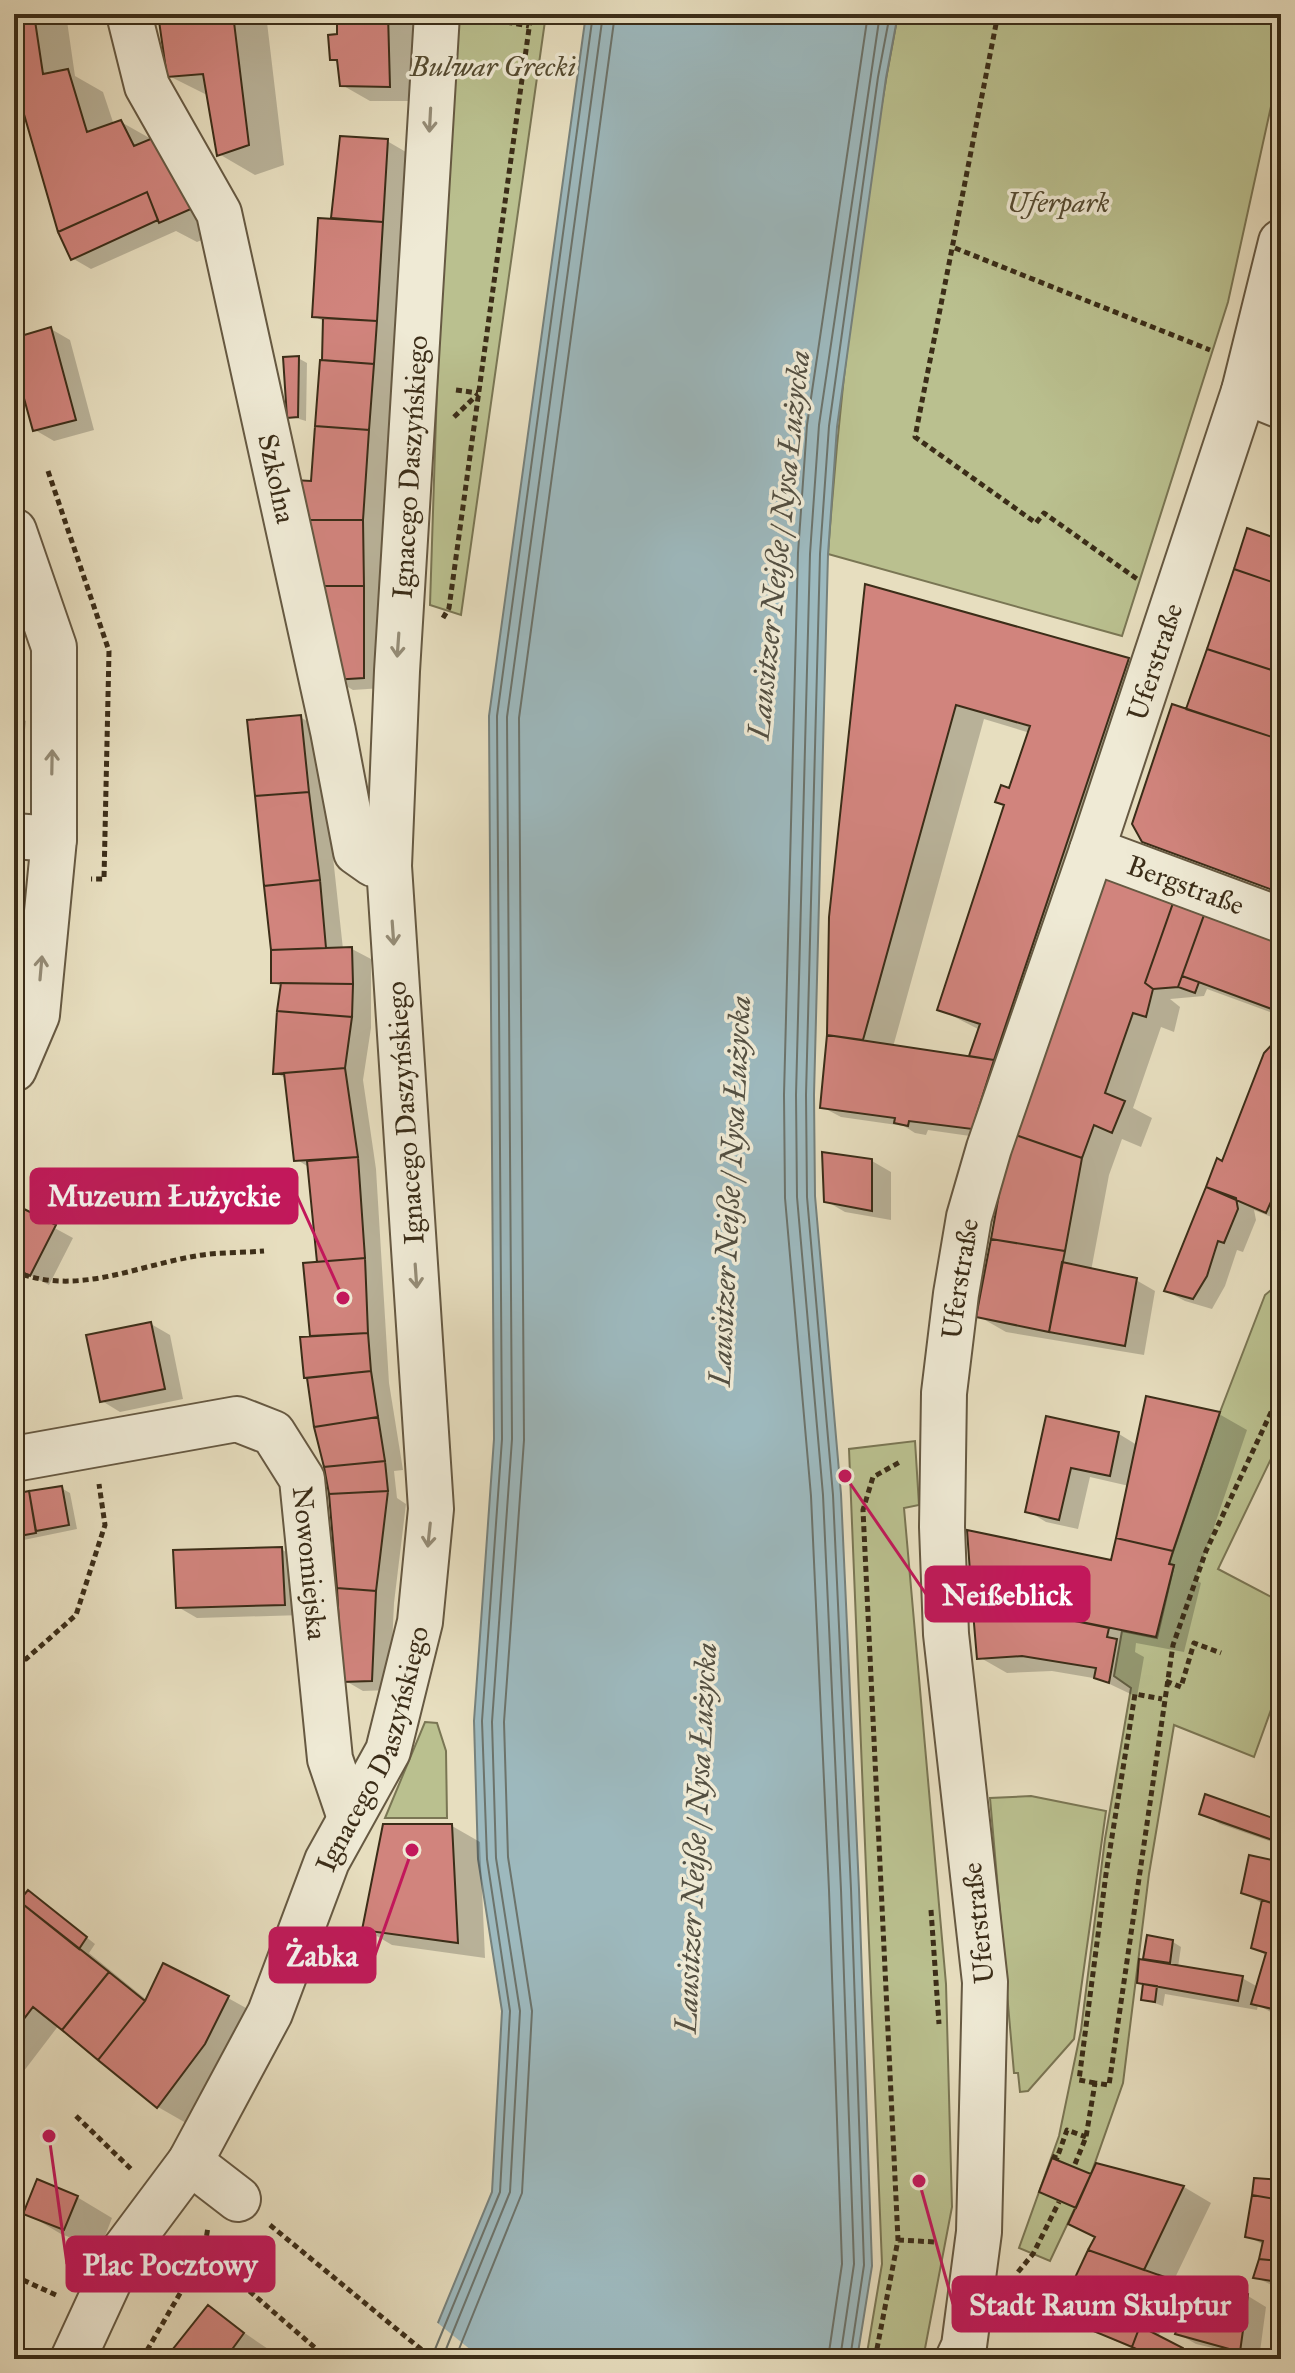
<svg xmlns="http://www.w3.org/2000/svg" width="1295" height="2373" viewBox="0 0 1295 2373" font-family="'IM FELL Great Primer',serif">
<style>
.green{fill:#bac08f;stroke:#7a7654;stroke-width:2}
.water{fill:#9db9be;stroke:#76817c;stroke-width:2}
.pier{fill:#e7debf}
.shadow{fill:#0003;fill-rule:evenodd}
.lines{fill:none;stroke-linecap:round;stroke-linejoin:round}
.shore{stroke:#6c736b;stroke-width:2}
.building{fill:#d1847d;stroke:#3b2d18;stroke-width:2}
.minor-casing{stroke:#665942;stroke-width:48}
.path{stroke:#3b2d18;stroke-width:5;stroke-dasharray:6 4;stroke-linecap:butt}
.minor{stroke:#efead5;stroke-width:44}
.oneway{stroke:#958c76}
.labels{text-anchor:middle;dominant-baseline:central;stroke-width:7;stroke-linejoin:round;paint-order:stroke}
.park-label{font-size:28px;font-style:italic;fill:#544a30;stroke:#efead5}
.street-label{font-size:28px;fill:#3b2d18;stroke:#efead5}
.water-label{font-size:30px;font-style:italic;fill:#545042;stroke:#efead5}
.leader{fill:none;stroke:#c2185b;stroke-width:3}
.callout-dot{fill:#c2185b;stroke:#efead5;stroke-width:3}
.callout{fill:#c2185b;stroke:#c2185b;stroke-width:3}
.callout-label{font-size:30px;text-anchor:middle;font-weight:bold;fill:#fff}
</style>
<rect width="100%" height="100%" fill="#e7debf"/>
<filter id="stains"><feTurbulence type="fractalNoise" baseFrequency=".0025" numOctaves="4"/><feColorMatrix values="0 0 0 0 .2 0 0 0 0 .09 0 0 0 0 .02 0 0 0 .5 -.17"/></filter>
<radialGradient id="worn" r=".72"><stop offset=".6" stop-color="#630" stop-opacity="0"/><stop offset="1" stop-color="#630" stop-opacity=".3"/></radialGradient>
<path class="green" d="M449,14H546L461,615L430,605Z
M898,14H1281V61L1228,302L1122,636L828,554C841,374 864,192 898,14Z
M1281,1282V1438L1218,1569L1281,1602V1682L1254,1757L1174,1725L1149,1874L1123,2083L1091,2174L1050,2261L1019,2248L1059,2136L1081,2030L1105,1839L1131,1688L1114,1676L1122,1631L1157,1638L1174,1565L1169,1564L1220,1412L1265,1295Z
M915,1441L919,1505L904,1508L946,1984L952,2207L923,2359H866L882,2264L849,1449Z
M425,1722L437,1723L446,1751L447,1818H385Z
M1031,1796L1106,1811L1074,2039L1028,2091L1020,2092L1018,2073H1014L990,1798Z"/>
<path class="water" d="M586,14H898L886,78L837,427L828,554L814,1095L815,1196L841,1494L859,1889L872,2266L857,2359H423L492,2192L502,2011L478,1859L474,1721L494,1439L489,716Z"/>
<path class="pier" d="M434,2320L482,2359H419Z"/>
<path class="shadow" d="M14,14H66L75,76L103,92L114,125L121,122L153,140L235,226L197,242L176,231L91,269L72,258L27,115L14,107Z
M160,14H266L284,165L255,175L219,154L209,96L169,76Z
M339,14H416L418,101H370L342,85L339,63L332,59L339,36Z
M342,138L387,141L406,152L382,532V688L353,690L334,679L313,483L325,322L314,316L333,221Z
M51,329L70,340L94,430L54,441L35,430L14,355V340Z
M298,358L307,363L306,421L289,416Z
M867,587L1129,660L1156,676L991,1139L928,1130L926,1135L915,1133L904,1126L841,1117L822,1107L829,1035L831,917ZM984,719L1030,733L1011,790L998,802L1006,806L939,1009L980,1030L971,1058L893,1047Z
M14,714L26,721L22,755H16L14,769Z
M300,717L319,728L343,949H352L371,959V1028L363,1080L376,1169L389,1383L403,1470L394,1471L397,1498L406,1504L394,1603L390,1690L363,1691L344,1680L331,1494L306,1378L302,1339L312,1338L305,1265L319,1264L310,1168L296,1159L287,1079L276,1073L282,987L273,982Z
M14,887L42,903L14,1051Z
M1203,916L1281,944V1016L1207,989L1204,996L1170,999L1180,1007L1174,1032L1161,1027L1133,1108L1152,1118L1141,1147L1122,1139L1109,1175L1091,1271L1136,1280L1155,1291L1144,1355L1006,1332L978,1316L1012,1133Z
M1281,1037V1221L1254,1210L1256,1220L1243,1252L1237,1250L1225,1286L1212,1309L1185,1301L1166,1291Z
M872,1161L891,1172V1220L845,1212L826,1201Z
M14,1206L73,1238L49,1285L14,1267Z
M151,1324L170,1335L183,1399L120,1412L102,1401Z
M1219,1414L1247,1430L1196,1580L1201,1583L1184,1652L1136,1643L1135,1652L1144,1657L1137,1697L1099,1679L1052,1671L1007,1673L979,1657L969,1532L1112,1563L1129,1486L1090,1477L1078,1529L1046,1522L1028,1511L1047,1419L1119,1434L1137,1445Z
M61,1488L70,1493L77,1529L14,1542V1496Z
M281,1549L300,1560L303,1615L197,1618L178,1607Z
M1202,1813L1281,1823V1845L1220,1824Z
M452,1826L480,1842L485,1958L392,1945L365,1929Z
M1281,1864V2033L1275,2030L1276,2015L1258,2005L1257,2010L1165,1994L1163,2006L1143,1999L1145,1986L1139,1982L1154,1963L1145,1958L1173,1942L1181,1947L1178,1967L1242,1978L1258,1987L1268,1956L1253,1948L1263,1904L1243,1892Z
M29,1892L95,1944L89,1953L148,2001L228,1998L255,2013L233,2059L186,2123L158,2107L59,2025L14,2084V1911Z
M1097,2165L1184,2187L1211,2203L1173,2282L1213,2296L1214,2292L1248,2296L1266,2307L1259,2359L1196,2344L1177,2333L1186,2310L1171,2304L1158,2338L1197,2359H1155L1059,2315L1096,2238L1092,2177Z
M1281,2182V2302L1280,2289L1255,2277L1264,2245L1247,2236Z
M77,2197L112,2218L100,2249L61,2234L26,2213Z
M208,2308L271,2351L264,2359H167Z"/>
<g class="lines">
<path class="shore" d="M431,2359L500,2192L510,2011L487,1859L482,1721L502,1439L497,716L593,14
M442,2359L510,2192L520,2011L496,1858L492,1722L512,1439L507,717L603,14
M455,2359L522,2193L532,2011L508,1857L504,1722L524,1440L519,718L615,14
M828,2359L842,2264L829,1890L811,1496L785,1198L784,1095L798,553L807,425L868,14
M840,2359L854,2264L841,1890L823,1495L797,1197L796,1095L810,554L819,425L880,14
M850,2359L864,2265L851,1889L833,1495L807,1197L806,1095L820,554L829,426L878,77L890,14"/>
</g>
<path class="building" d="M14,14H34L43,74L68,69L87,132L121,120L134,146L165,133L200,205L159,223L147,192L58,232L17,90L14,91Z
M158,14H233L249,145L217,156L203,74L167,77Z
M337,14H388L390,87L340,86L337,60H330L328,35L337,34Z
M340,136L388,139L383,222L331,218Z
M147,192L158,220L71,260L58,232Z
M318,218L383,222L377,321L312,317Z
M323,318L377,321L374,364L322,360Z
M51,327L76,420L33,431L14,362V338Z
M299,356L298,417L287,418L283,357Z
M320,360L374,364L369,430L315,426Z
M315,426L369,430L363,520H298L294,480L311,481Z
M298,520H363L364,586H308Z
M1247,528L1281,540V585L1234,569Z
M1234,569L1281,585V673L1207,649Z
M865,584L1129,658L994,1060L969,1056L980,1024L937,1010L1004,805L995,802L1001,785L1009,788L1030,726L956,705L863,1040L827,1035L829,917Z
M308,586H364V678L332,680Z
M1207,649L1281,673V740L1186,709Z
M1172,704L1281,740V893L1142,842L1132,824Z
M301,715L309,792L255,796L247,720Z
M309,792L320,880L264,886L255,796Z
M1102,877L1173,903L1145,983L1153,989L1146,1017L1133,1013L1105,1093L1125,1101L1112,1133L1094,1125L1082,1158L1010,1133Z
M320,880L326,948L271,950L264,886Z
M1173,903L1204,915L1178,987L1153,989L1145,983Z
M1204,915L1281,942V999L1277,1011L1182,976Z
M352,947L353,984L271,983V950Z
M1182,976L1199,982L1195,993L1178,987Z
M281,983L353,984L352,1017L277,1011Z
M277,1011L352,1017L345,1068L273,1074Z
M827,1035L994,1060L972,1129L909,1121L908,1126L894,1123L895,1118L820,1108Z
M1281,1035V1179L1266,1213L1206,1187L1217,1158L1222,1161L1264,1053Z
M345,1068L358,1157L294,1161L284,1073Z
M1010,1133L1082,1158L1065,1251L991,1239Z
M822,1152L872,1159V1211L824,1202Z
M358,1157L365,1258L317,1262L307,1161Z
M1206,1187L1236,1198L1238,1209L1224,1243L1218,1241L1207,1276L1193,1299L1164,1291Z
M14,1204L56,1225L30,1276L14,1268Z
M991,1239L1065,1251L1049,1332L976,1317Z
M365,1258L368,1333L310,1336L303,1263Z
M1062,1262L1137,1278L1125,1346L1049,1332Z
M151,1322L165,1389L100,1402L86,1335Z
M368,1333L371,1371L304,1378L300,1337Z
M371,1371L378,1417L314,1427L307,1378Z
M1146,1396L1220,1412L1173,1551L1116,1538Z
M1046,1416L1119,1432L1110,1476L1071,1468L1059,1520L1025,1512Z
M378,1417L385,1461L324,1467L314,1427Z
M385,1461L388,1491L329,1494L324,1467Z
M62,1486L69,1525L36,1531L29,1491Z
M29,1491L36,1533L14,1537V1494Z
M388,1491L376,1591L337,1588L329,1494Z
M967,1530L1111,1560L1116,1538L1173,1551L1169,1564L1174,1565L1156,1637L972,1600Z
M282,1547L285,1605L176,1608L173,1550Z
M337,1588L376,1591L372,1681L342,1682Z
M972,1600L1109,1628L1107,1637L1117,1639L1109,1683L1094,1678L1096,1668L1022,1656L977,1659Z
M1205,1794L1281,1821V1843L1199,1814Z
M383,1824H452L458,1943L362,1930Z
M1249,1855L1281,1862V1906L1241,1893Z
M28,1890L87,1937L79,1949L19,1901Z
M1262,1900L1281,1906V2011L1251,2004L1266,1953L1251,1948Z
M19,1901L109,1972L62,2030L33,2007L14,2032V1908Z
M1147,1935L1173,1940L1170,1963L1143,1959Z
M1139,1959L1243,1976L1238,2001L1137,1983Z
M163,1963L229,1996L205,2044L157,2108L98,2060L145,2001Z
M109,1972L145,2001L98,2060L62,2030Z
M1143,1984L1157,1986L1155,2002L1141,2000Z
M1275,2009L1281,2011V2031H1273Z
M1275,2091L1281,2092V2135L1273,2132L1280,2096H1274Z
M1052,2158L1091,2174L1076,2208L1039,2192Z
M1096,2163L1184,2186L1144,2270L1088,2250L1095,2237L1068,2224Z
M1254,2178L1281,2180V2200L1252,2195Z
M37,2179L78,2196L64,2230L23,2214Z
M1252,2195L1281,2200V2261L1259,2259L1263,2241L1245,2237Z
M1088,2250L1159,2275L1132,2347L1057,2316Z
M1259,2259L1281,2261V2303L1277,2302L1279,2282L1253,2278Z
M1159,2275L1193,2287L1184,2309L1150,2297Z
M1193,2287L1212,2294L1213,2289L1248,2294L1240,2352L1175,2334Z
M208,2305L244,2333L225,2359H165Z
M1140,2326L1183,2348L1182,2359H1157L1132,2347Z
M1274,2339H1281V2359H1278Z
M1040,2350L1052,2359H1036Z
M305,2351L315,2359H297Z"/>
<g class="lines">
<defs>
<g id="minor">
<path id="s1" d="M129,14L147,86L219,213L333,731L356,852L373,864L389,866"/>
<path d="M1244,391L1281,406"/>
<path d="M14,531L54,647V839L37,1015L14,1069"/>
<path d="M14,836L54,839"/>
<path id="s2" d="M1092,850L1281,920"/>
<path id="s3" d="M14,1459L237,1419L273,1433L302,1479L330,1759L350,1818"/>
<path d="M190,2162L238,2199"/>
<path id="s4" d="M73,2359L122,2253L190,2162L270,2013L327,1861L388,1751L420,1622L431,1509L389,866L397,671L437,14"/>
<path id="s5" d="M958,2359L964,2346L979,2232L985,1982L946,1634L942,1527L944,1393L956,1294L969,1217L989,1148L1092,850L1244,391L1281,242"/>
</g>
</defs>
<use href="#minor" class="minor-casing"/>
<path class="path" d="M998,14L915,437L1036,523L1044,513L1137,579
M477,17L529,26
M955,248L1210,350
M456,390L478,393
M454,417L478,394
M48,471L109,651L104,879H91
M443,618L449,608L531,14
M14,1271C75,1297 135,1266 196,1256C218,1252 242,1253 264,1251
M14,1659H26L76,1615L105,1525L99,1484
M1166,1681L1181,1687L1194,1643L1221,1653
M931,1910L939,2024
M1095,2083L1079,2080L1106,1874L1135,1694L1162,1699
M76,2116L132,2170
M1052,2156L1057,2158L1067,2130L1086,2137
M1075,2164L1086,2137L1095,2083L1109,2085L1173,1645L1206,1551L1281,1391
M270,2225L433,2359
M898,2240L935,2242
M204,2252L328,2359
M1018,2272L1033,2254L1059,2202
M14,2276L56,2295
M142,2359L204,2252L208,2227
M875,2359L898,2240L863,1510L873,1477L900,1462"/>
<use href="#minor" class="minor"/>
</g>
<defs><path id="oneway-shaft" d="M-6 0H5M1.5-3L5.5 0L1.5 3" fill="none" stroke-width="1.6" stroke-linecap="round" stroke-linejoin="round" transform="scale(2)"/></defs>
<g class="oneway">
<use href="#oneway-shaft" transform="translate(430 120) rotate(93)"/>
<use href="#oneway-shaft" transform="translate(398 645) rotate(94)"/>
<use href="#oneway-shaft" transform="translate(52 762) rotate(-89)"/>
<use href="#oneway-shaft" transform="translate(393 933) rotate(86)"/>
<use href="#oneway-shaft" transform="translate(41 968) rotate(-85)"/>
<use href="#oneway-shaft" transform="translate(416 1276) rotate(86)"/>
<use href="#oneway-shaft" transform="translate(429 1535) rotate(96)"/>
</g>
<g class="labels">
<g class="park-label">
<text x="493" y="66">Bulwar Grecki</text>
<text x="1058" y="202">Uferpark</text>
</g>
<g class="street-label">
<text stroke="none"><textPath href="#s4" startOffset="1978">Ignacego Daszyńskiego</textPath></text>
<text stroke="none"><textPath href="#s1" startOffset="492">Szkolna</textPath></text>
<text stroke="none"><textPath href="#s5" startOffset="1734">Uferstraße</textPath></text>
<text stroke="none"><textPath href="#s2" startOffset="100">Bergstraße</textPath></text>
<text transform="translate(405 1113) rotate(-94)">Ignacego Daszyńskiego</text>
<text stroke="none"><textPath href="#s5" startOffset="1086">Uferstraße</textPath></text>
<text stroke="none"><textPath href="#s3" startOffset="404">Nowomiejska</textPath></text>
<text stroke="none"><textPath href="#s4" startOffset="684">Ignacego Daszyńskiego</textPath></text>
<text transform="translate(978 1923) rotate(-96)">Uferstraße</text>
</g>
<g class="water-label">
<text transform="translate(779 545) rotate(-84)">Lausitzer Neiße / Nysa Łużycka</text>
<text transform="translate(730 1191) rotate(-87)">Lausitzer Neiße / Nysa Łużycka</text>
<text transform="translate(696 1838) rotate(-87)">Lausitzer Neiße / Nysa Łużycka</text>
</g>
</g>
<path class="leader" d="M343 1298L297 1196M845 1476L926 1594M412 1850L375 1955M49 2136L67 2264M919 2181L953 2304"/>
<g class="callout-dot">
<circle cx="343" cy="1298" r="8"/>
<circle cx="845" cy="1476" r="8"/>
<circle cx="412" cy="1850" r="8"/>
<circle cx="49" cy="2136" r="8"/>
<circle cx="919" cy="2181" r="8"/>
</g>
<g class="callout">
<rect x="31" y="1169" width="266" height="54" rx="8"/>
<rect x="926" y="1567" width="163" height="54" rx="8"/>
<rect x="270" y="1928" width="105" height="54" rx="8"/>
<rect x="67" y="2237" width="207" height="54" rx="8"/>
<rect x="953" y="2277" width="294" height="54" rx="8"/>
</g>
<g class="callout-label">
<text x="164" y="1206">Muzeum Łużyckie</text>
<text x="1007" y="1605">Neißeblick</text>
<text x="322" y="1966">Żabka</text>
<text x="170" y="2275">Plac Pocztowy</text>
<text x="1100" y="2315">Stadt Raum Skulptur</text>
</g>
<rect width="1295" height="2373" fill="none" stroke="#e7debf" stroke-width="48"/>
<rect x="16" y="16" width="1263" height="2341" fill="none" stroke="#3b2d18" stroke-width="4"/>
<rect x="24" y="24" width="1247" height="2325" fill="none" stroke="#3b2d18" stroke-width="2"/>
<rect width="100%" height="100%" filter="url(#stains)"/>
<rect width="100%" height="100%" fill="url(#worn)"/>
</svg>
